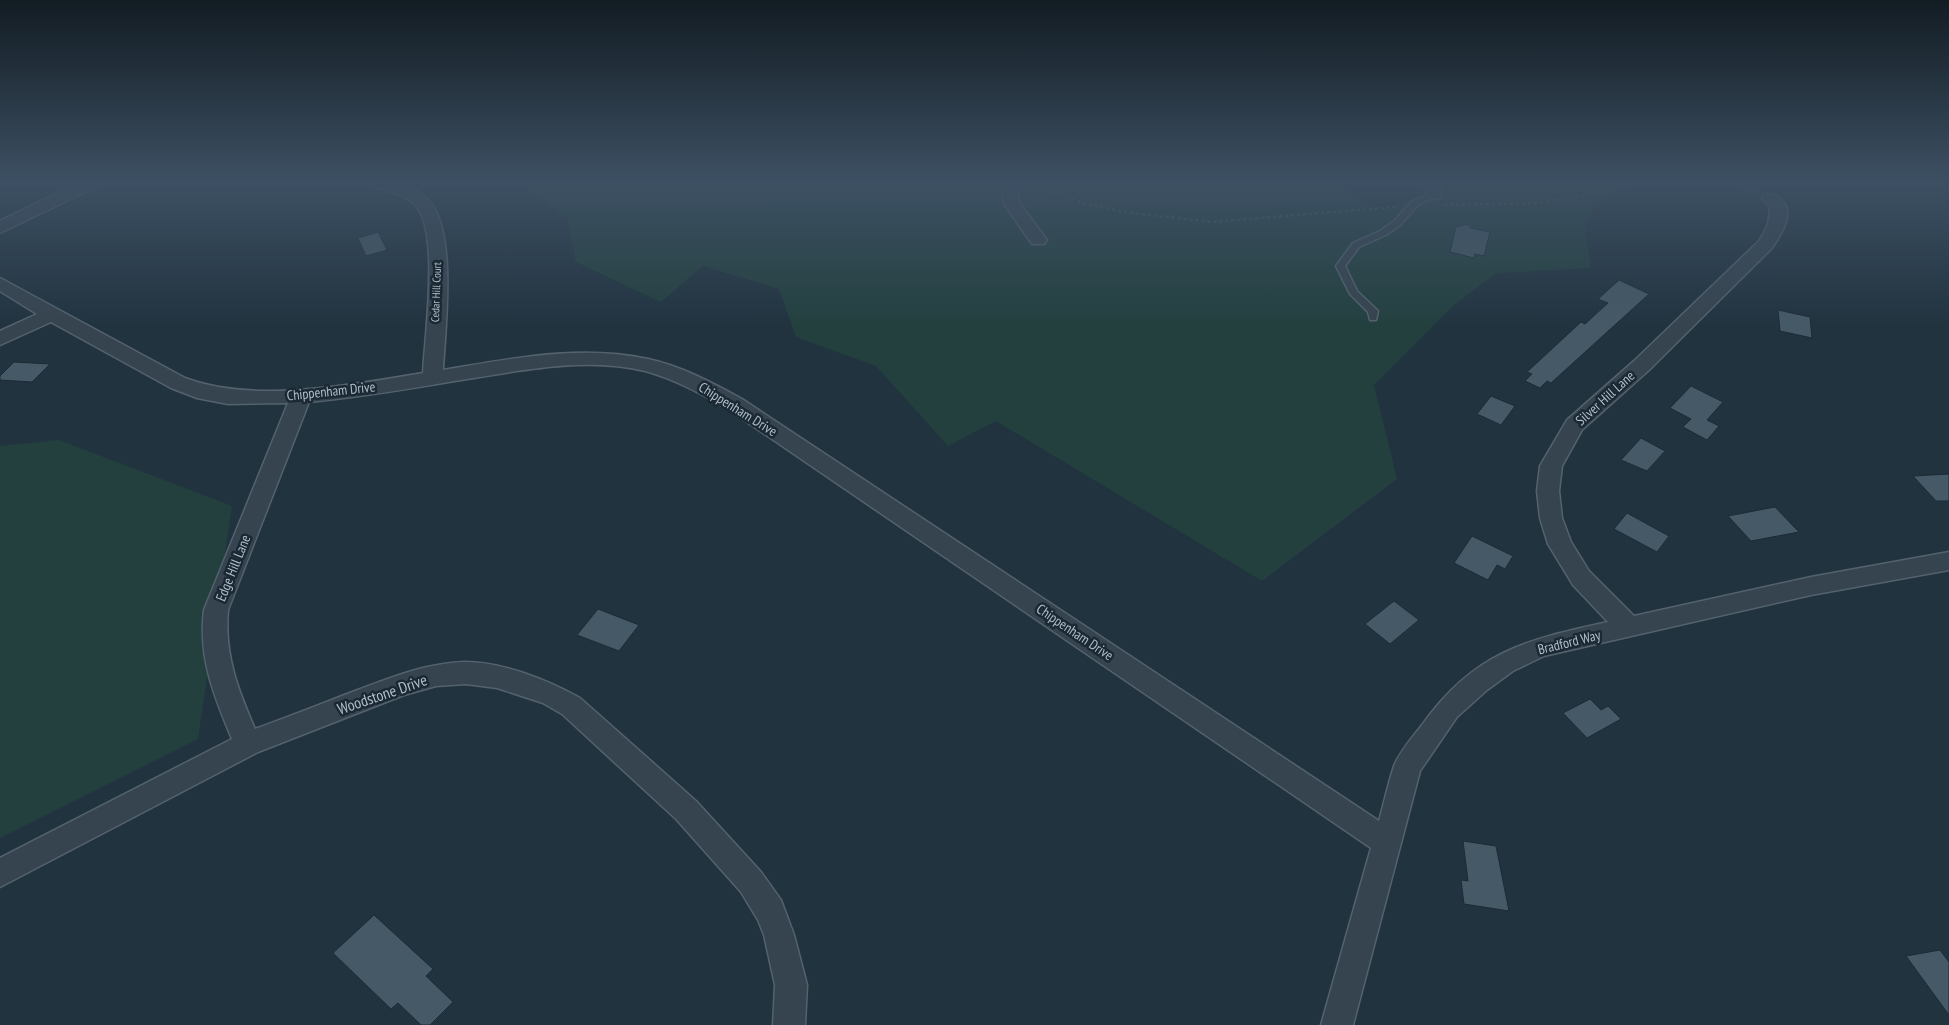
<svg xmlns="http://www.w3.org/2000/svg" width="1949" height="1025" viewBox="0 0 1949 1025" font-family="'PT Sans Narrow',sans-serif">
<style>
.green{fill:#23403f}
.building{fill:#455966;stroke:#1d2b36}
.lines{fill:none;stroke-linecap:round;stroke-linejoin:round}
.service-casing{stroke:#54626d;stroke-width:3}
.minor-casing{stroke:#54626d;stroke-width:3}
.path{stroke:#415c5b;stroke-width:2.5;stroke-dasharray:3 3;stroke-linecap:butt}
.service{fill:#36444f;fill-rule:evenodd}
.minor{fill:#36444f;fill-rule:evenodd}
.labels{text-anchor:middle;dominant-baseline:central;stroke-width:5;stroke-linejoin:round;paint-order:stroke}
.far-street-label{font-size:11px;fill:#b1bfca;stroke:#1b2934}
.street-label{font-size:14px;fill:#b1bfca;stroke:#1b2934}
.near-street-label{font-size:16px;fill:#b1bfca;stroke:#1b2934}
</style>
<rect width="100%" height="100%" fill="#21333f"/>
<path class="green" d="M516,182H1333L1380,210L1457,182H1643L1614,189L1584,221L1591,268L1496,273L1453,306L1374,385L1397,479L1262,581L996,421L948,446L876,366L796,337L779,289L703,266L661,302L576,262L567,218Z
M59,440L232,506L198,739L0,838V446Z"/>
<path class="building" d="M1467,224L1471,228L1490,232L1484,256L1475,254L1474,258L1450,252L1456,227Z
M378,232L387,250L366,256L358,238Z
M1619,280L1649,294L1551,383L1547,381L1540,388L1525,381L1532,374L1527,372L1581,322L1585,324L1608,303L1598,299Z
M1778,310L1810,317L1812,338L1780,331Z
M14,362L50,364L32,382L0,380V376Z
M1691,386L1723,402L1707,420L1719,426L1707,440L1683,427L1691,419L1670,408Z
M1491,396L1515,406L1501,425L1477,414Z
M1641,438L1665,451L1647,471L1621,460Z
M1949,474V501H1936L1913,476Z
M1775,507L1799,532L1751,541L1728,516Z
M1627,513L1669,536L1657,552L1614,529Z
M1472,536L1513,556L1505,569L1497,565L1488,580L1454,563Z
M1394,601L1419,620L1390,644L1365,624Z
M598,609L639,625L619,651L577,635Z
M1590,699L1601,710L1608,706L1621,719L1587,738L1563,713Z
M1463,841L1496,846L1509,911L1464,904L1461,880L1468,881Z
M374,915L433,969L426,976L453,1002L430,1025H421L398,1003L391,1009L333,953Z
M1940,950L1949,962V1015L1906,956Z"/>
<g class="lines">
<defs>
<path id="service" d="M1430,193H1433L1437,195L1418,205L1400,225L1386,235L1359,247L1345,266L1357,291L1378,311L1376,320H1370L1368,312L1350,294L1336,266L1353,243L1380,231L1394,221L1412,201Z"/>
<path id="minor" d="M80,182H102L100,185L0,233V221Z
M366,182C388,182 410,183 427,199C458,227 445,330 443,370C511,359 579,344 648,359C681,366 713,383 742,399L1379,821C1384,803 1388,784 1394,766C1400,751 1412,738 1422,725C1474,652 1525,640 1608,622L1573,585L1548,544L1540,518L1537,491L1540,466L1567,420L1634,361L1759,241C1767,229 1771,220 1769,206L1762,199L1764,195C1770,194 1774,194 1779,198C1797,210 1781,235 1772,248L1648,371L1582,430L1562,466L1559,491L1562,518L1571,542L1589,571L1634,616L1811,577L1949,552V570L1811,595L1544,656L1513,671L1487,690L1457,717L1420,771L1353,1025H1321L1371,848L728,409C701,394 675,379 645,371C586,357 525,370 467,379C414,388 362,397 309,402L228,610C224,654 238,690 255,729C288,717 321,704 355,691C390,678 426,663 465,662C503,662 547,680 580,698L696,801L761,872L781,900L794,935L807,985L805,1025H773L775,985L764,935L758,920L741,892L676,819L562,714L543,703L497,688L466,684L436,686L404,695L258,752L0,887V858L232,739C214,696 198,657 204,610L288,403L228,404L197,398L171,388L51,322L0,345V331L37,314L0,291V278L185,378C254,404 352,385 423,373C425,336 439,235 417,207C406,194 384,190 368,185Z
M1008,182H1024L1018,192L1020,204L1047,240L1044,244H1032L1004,204L1002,192Z
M1423,182H1439L1441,195L1439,199H1427Z"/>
</defs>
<use href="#service" class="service-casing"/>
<use href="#minor" class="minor-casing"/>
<path class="path" d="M1724,182L1758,192
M1032,185L1083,203L1124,212L1212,222L1395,207
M1444,205L1537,203L1656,182"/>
<use href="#service" class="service"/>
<use href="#minor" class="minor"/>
</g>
<linearGradient id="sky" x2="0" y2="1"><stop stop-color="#121c23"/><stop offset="0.56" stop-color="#3d5063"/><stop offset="1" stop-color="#3d5063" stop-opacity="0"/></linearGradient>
<rect width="1949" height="326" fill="url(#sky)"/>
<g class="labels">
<g class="far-street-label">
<text transform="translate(436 292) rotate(-88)">Cedar Hill Court</text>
</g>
<g class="street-label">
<text transform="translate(331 391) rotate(-6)">Chippenham Drive</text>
<text transform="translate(1605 398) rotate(-42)">Silver Hill Lane</text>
<text transform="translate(738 409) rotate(32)">Chippenham Drive</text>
<text transform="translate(233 568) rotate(-68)">Edge Hill Lane</text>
<text transform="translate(1075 632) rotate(34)">Chippenham Drive</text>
<text transform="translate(1569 642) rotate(-14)">Bradford Way</text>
</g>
<g class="near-street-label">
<text transform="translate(382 694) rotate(-19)">Woodstone Drive</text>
</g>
</g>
</svg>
